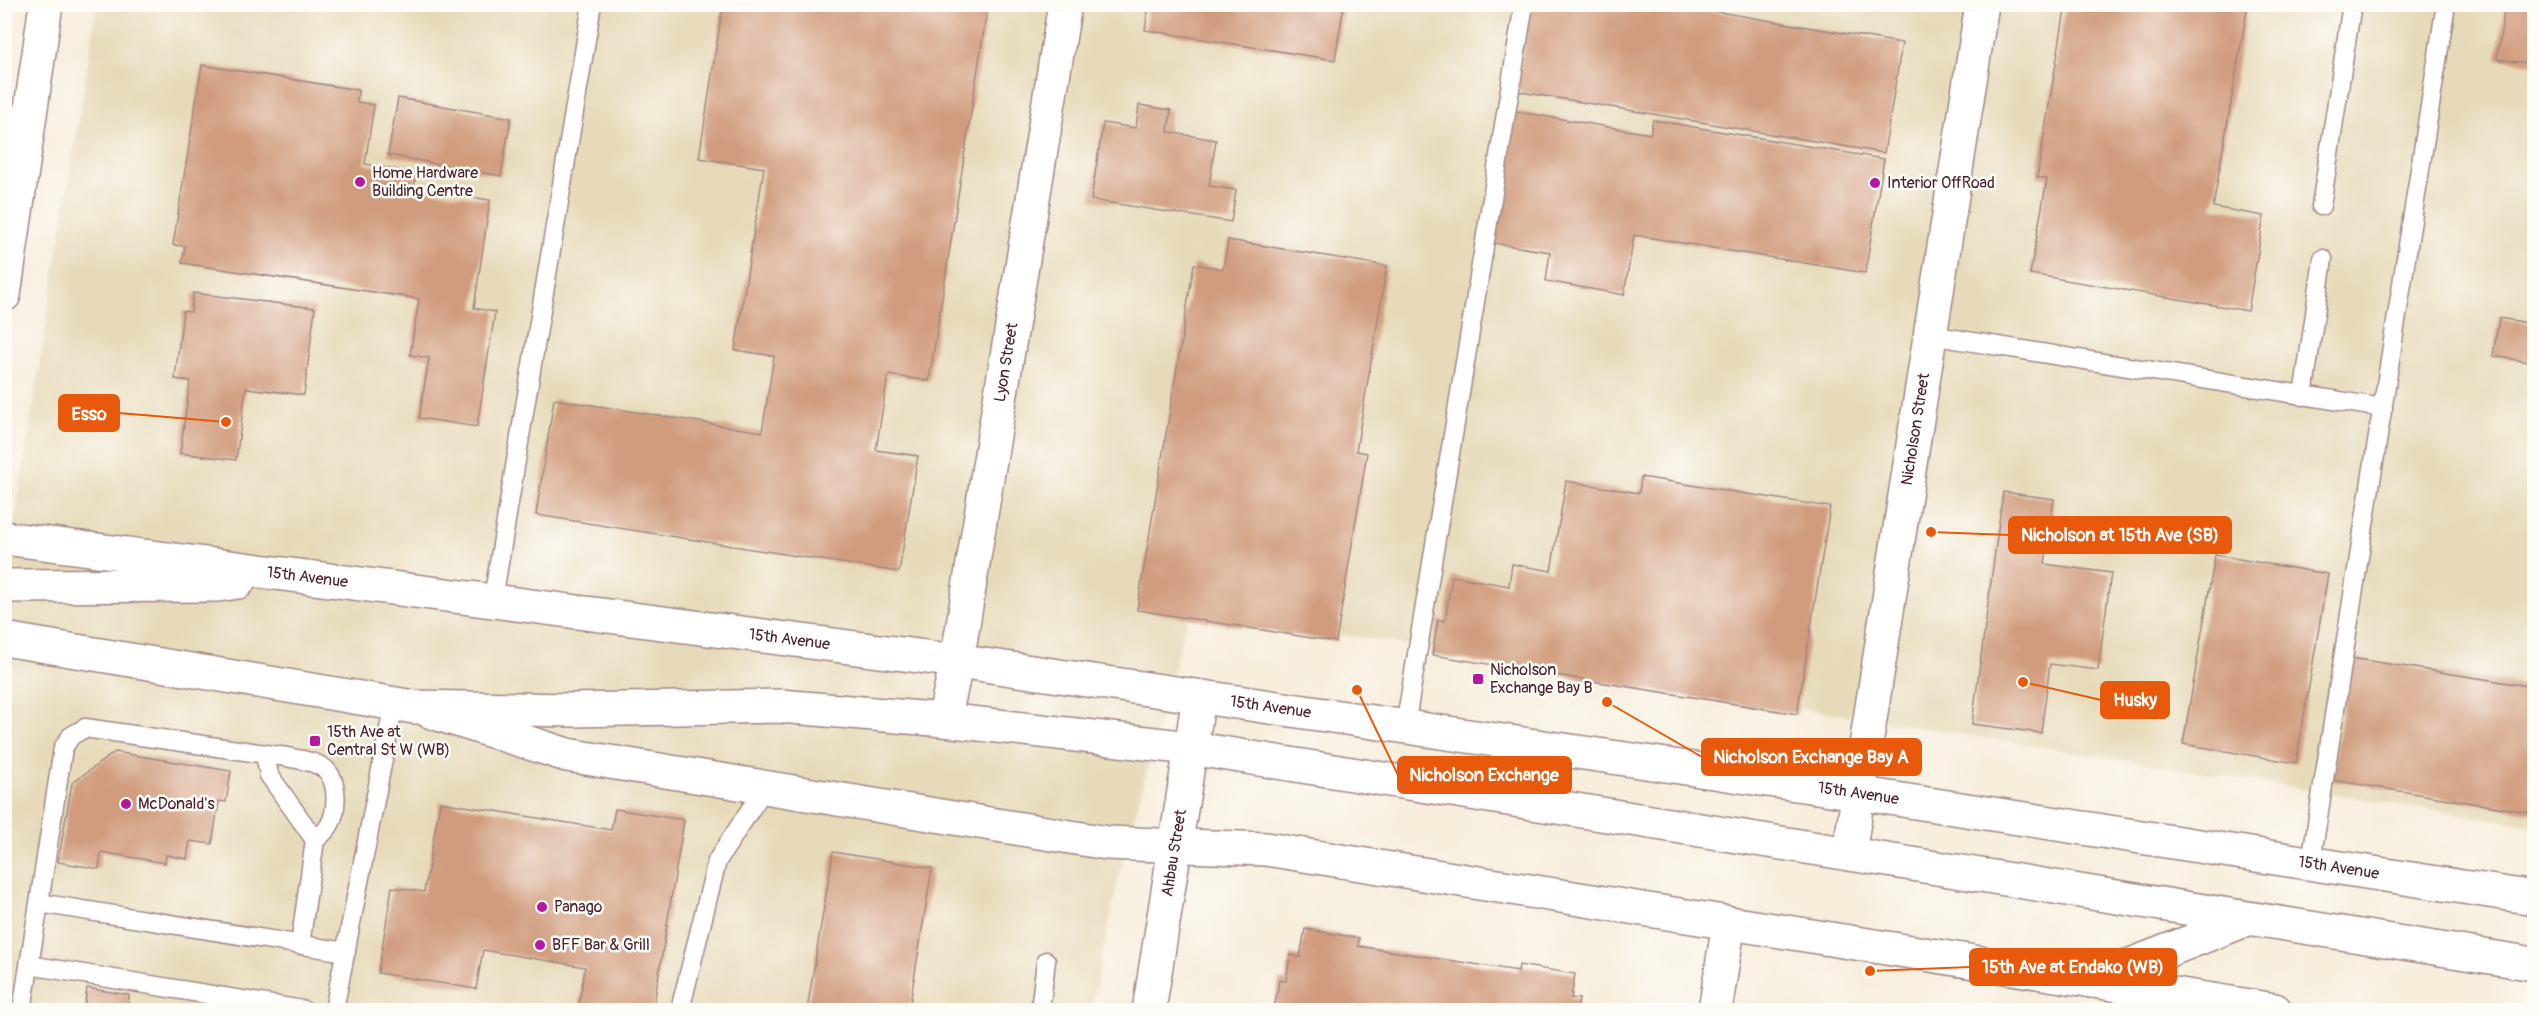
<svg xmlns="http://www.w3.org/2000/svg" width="2539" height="1015" viewBox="0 0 2539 1015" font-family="Pangolin,sans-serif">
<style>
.built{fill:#e7daba}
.building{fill:#d19c7e}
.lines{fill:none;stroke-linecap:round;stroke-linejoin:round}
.lane-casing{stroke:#a08684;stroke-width:21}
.street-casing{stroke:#a08684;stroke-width:36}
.secondary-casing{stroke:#a08684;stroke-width:36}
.lane{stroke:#fff;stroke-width:18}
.street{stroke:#fff;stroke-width:33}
.secondary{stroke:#fff;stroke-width:33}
.poi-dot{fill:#b5179e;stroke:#fdfcf7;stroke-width:2}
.labels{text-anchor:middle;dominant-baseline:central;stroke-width:5;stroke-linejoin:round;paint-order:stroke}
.poi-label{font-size:16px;fill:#4a1f2b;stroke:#fdfcf7;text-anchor:start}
.street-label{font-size:16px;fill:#4a1f2b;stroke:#fdfcf7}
.leader{fill:none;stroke:#e8590c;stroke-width:2}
.callout-dot{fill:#e8590c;stroke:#fdfcf7;stroke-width:2}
.callout{fill:#e8590c;stroke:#e8590c;stroke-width:2}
.callout-label{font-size:18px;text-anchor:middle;font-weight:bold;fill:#fff}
</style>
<rect width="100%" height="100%" fill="#fdfcf7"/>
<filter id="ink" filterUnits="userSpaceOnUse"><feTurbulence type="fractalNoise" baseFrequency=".0167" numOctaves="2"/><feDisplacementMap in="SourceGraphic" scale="12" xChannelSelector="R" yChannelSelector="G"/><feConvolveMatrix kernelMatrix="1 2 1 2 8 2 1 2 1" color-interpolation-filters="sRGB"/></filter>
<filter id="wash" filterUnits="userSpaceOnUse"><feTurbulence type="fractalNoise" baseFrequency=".008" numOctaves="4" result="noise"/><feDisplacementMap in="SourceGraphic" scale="24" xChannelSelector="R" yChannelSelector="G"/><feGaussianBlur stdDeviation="1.35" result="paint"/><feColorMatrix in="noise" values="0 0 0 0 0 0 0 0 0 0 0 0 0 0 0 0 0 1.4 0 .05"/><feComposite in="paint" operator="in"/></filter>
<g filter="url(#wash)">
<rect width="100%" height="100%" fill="#f7eedc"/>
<path class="built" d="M97,5H2534V826L1189,610L1118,880L1091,1010H5V583Z"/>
<g id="blocks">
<path class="building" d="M723,4H988L929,381L888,375L876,450L918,456L899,572L536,515L554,399L762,432L774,356L735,350L764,168L699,158Z
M1149,4H1344L1335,60L1145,30Z
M1531,4H1671L1902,43L1884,153L1516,91Z
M2066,4H2248L2213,207L2264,216L2248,311L2030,274L2047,179L2037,177Z
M2505,4H2534V64L2497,59Z
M202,65L358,90L357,102L374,105L365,164L416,173L414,188L490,200L474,308L495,312L477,427L419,418L429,358L410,355L419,299L182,263L185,246L173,245Z
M398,98L511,118L501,176L388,155Z
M1139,105L1171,110L1168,132L1216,140L1209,186L1236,190L1231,222L1091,200L1103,123L1136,128Z
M1514,111L1650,134L1653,120L1884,159L1865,273L1634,235L1624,295L1546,281L1550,252L1492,243Z
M1228,240L1387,266L1356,451L1367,453L1336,642L1137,610L1194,264L1223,269Z
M193,293L315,308L304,395L246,388L236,460L180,453L190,381L175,379L183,311L191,312Z
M2499,318L2534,324V363L2493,356Z
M1641,477L1830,507L1797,714L1432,655L1438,620L1445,621L1452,576L1509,586L1512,564L1551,571L1566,481L1639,493Z
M2003,492L2054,499L2045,564L2111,573L2098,670L2050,664L2041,733L1972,724Z
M2215,555L2328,574L2296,763L2183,744Z
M2351,658L2534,687V813L2332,780Z
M115,752L231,771L226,802L219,801L212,844L190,841L187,859L166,855L165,863L101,852L99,869L58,862L72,783Z
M440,802L611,830L615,809L684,820L653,1010H617L579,1004L585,967L483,950L476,989L378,973L392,887L424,892Z
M833,852L932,868L909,1010H807Z
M1305,929L1359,938L1358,946L1518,971L1519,965L1575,974L1571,998L1579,999L1577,1010H1274L1279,980L1286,981L1290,955L1300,957Z
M87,988L129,995L128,1005L157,1010H84Z"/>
</g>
</g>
<g filter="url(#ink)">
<use href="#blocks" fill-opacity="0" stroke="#a08684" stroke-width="1.5"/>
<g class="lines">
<defs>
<path id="lane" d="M2321,206L2352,4
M1930,335L2383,408
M2303,396L2323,259
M493,599L592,4
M1405,727L1524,4
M265,754L269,775L315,840
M2311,862L2446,4
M39,903L63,748L71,736L85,728L287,757C299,760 318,761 327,771C339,784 337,813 329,826C325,832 320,836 315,840L300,945
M29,965L303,1010
M22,1010L39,903L346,952
M334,1010L394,703
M680,1010L717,861L765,787
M1040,1010L1046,961"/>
<g id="street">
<path d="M4,295L46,4"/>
<path d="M429,711L567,755L1107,843L1266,849L2275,1010"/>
<path id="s1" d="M944,720L957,661L1065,4"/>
<path id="s2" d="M1849,854L1982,4"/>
<path id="s3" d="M1149,1010L1199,697"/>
<path d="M1715,1010L1729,923"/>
</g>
<g id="secondary">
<path id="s4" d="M4,538L957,661L1857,793L2534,898"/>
<path d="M4,586L218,585L238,582"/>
<path d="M4,639L414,707L572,710L780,706L944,720L1190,748L2534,964"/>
<path d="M2090,981L2248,919"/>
</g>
</defs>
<use href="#lane" class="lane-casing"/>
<use href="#street" class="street-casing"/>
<use href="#secondary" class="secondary-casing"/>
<use href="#lane" class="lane"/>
<use href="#street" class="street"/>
<use href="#secondary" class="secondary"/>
</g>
</g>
<g class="poi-dot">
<circle cx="360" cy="182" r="6"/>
<circle cx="1875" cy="183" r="6"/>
<rect x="1472" y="673" width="12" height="12" rx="3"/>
<rect x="309" y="735" width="12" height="12" rx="3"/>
<circle cx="126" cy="804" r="6"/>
<circle cx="542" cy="907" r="6"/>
<circle cx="540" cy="945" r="6"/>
</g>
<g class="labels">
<g class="poi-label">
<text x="372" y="173">Home Hardware<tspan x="372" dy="18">Building Centre</tspan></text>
<text x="1887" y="183">Interior OffRoad</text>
<text x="1490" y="670">Nicholson<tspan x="1490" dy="18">Exchange Bay B</tspan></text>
<text x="327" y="732">15th Ave at<tspan x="327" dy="18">Central St W (WB)</tspan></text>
<text x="138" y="804">McDonald's</text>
<text x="554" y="907">Panago</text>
<text x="552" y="945">BFF Bar &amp; Grill</text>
</g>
<g class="street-label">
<text stroke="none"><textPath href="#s1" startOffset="363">Lyon Street</textPath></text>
<text stroke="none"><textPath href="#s2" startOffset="430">Nicholson Street</textPath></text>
<text stroke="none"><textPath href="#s4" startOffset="306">15th Avenue</textPath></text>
<text stroke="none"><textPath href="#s4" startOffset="792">15th Avenue</textPath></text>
<text stroke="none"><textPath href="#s4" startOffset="1278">15th Avenue</textPath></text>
<text stroke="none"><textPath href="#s4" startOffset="1872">15th Avenue</textPath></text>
<text stroke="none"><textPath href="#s3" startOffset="159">Ahbau Street</textPath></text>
<text stroke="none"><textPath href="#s4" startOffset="2358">15th Avenue</textPath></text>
</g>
</g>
<path class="leader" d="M226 422L119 413M1931 532L2009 535M2023 682L2101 700M1607 702L1702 757M1357 690L1398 775M1870 971L1970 967"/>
<g class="callout-dot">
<circle cx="226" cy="422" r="6"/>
<circle cx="1931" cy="532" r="6"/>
<circle cx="2023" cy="682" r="6"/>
<circle cx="1607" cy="702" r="6"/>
<circle cx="1357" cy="690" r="6"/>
<circle cx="1870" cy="971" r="6"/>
</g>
<g class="callout">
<rect x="59" y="395" width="60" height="36" rx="6"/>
<rect x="2009" y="517" width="222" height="36" rx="6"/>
<rect x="2101" y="682" width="68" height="36" rx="6"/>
<rect x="1702" y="739" width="219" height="36" rx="6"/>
<rect x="1398" y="757" width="173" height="36" rx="6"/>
<rect x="1970" y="949" width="206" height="36" rx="6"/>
</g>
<g class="callout-label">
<text x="89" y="420">Esso</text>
<text x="2120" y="541">Nicholson at 15th Ave (SB)</text>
<text x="2135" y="706">Husky</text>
<text x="1811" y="763">Nicholson Exchange Bay A</text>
<text x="1484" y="781">Nicholson Exchange</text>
<text x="2073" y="973">15th Ave at Endako (WB)</text>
</g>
<rect width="2539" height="1015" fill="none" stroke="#fdfcf7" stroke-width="24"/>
</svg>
